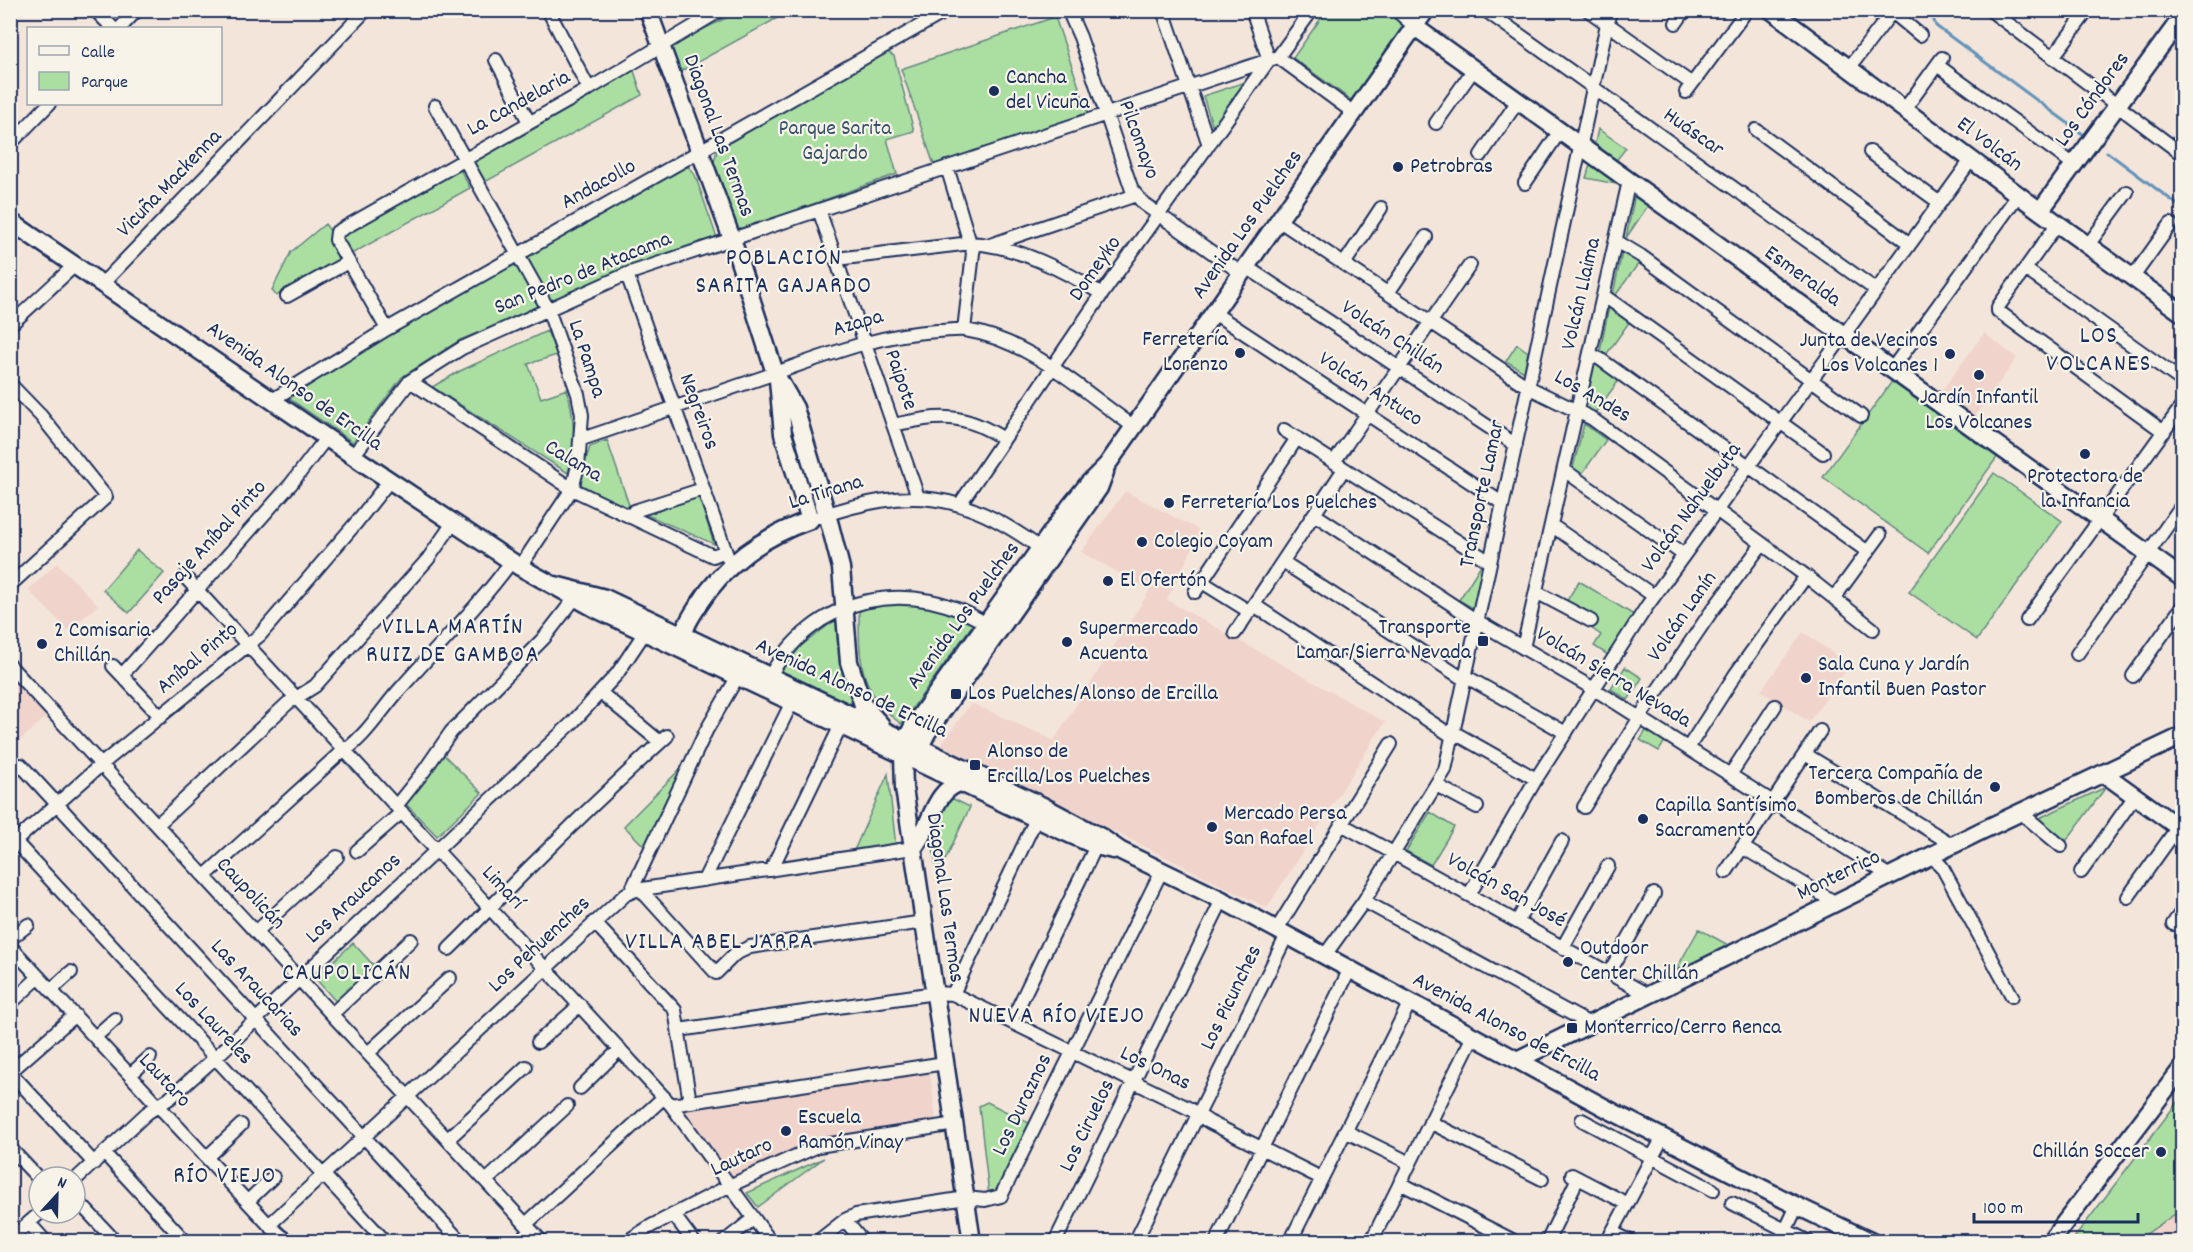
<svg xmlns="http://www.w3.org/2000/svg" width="2193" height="1252" viewBox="0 0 2193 1252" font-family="Dekko,sans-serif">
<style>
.built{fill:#f0d4cb}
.green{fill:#abdfa2;stroke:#638780;stroke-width:1.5}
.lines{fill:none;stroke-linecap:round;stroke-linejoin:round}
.stream{stroke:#6494ba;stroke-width:3}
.street-casing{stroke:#1b2f5e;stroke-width:16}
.secondary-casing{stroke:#1b2f5e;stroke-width:21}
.street{stroke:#f7f3e8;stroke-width:12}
.secondary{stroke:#f7f3e8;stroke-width:16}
.poi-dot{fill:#1b2f5e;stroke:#f7f3e8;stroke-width:2}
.labels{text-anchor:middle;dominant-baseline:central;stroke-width:4.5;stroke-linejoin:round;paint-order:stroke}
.poi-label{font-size:22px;fill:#1b2f5e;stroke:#f7f3e8;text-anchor:start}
.street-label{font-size:22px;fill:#1b2f5e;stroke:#f7f3e8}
.park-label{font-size:22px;fill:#38526c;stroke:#f7f3e8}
.neighbourhood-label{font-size:24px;letter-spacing:1.5px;fill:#1b2f5e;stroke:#f7f3e8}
</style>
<rect width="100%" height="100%" fill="#f4e5db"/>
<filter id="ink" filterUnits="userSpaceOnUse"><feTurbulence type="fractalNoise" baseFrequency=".0167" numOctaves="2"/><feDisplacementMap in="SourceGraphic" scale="12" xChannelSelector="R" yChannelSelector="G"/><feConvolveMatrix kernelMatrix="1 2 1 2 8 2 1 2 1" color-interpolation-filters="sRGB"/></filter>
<g filter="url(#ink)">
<path class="built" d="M1984,333L2017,358L1974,417L1940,393Z
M1125,491L1201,531L1167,600L1385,722L1267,908L941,745L971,703L1054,740L1150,590L1081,552Z
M57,563L98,605L69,631L28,590Z
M1803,632L1850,665L1809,722L1761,691Z
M11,679L46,717L11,749Z
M930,1071L936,1121L819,1141L730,1180L682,1112Z
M2182,1209V1241H2136Z"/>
<path class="green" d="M740,11H790L678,73L668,47Z
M1326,11H1387L1409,26L1354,102L1293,58Z
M1055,17L1088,113L934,165L901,69Z
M886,51L894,56L914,131L887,139L897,174L743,229L736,227L714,162L717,150Z
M633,68L642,95L485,182L472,159Z
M1258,78L1216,137L1203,96Z
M1598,129L1626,148L1615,162L1594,147Z
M456,162L470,188L276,296L272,290L291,252L325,224L331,232Z
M1595,164L1626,186L1586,178L1590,165Z
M688,166L695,175L717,238L460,340L402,377L353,442L287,397L405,325Z
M1635,194L1649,204L1626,238Z
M1623,248L1641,260L1615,296L1613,294Z
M1609,307L1630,321L1606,355L1600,351Z
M547,331L557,355L528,364L541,398L567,389C575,419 576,444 568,473L432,387L460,371Z
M1517,344L1528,352L1524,372L1506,361Z
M1595,357L1622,376L1592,417L1584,413Z
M1893,380L1998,456L1928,553L1823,477Z
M1584,424L1606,440L1582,474L1573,468Z
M607,440L630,508L626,509L578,483L590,447Z
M1994,473L2062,521L1977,640L1909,592Z
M699,497L714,544L640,512Z
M137,550L164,573L129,613L103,590Z
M1482,563L1486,565L1476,610L1459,600Z
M1579,581L1637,617L1611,657L1594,646L1601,635L1591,628L1595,621L1566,602Z
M906,603C929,606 953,612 973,624L901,724C859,692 859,661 859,612C870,602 891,604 906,603Z
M835,620L838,625L858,706L852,707L785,676L782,670L801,646Z
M1625,667L1642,678L1628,700L1611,689Z
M1647,729L1665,741L1659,751L1640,740Z
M442,753L482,793L437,836L404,802L427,778Z
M683,766L646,848L624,826Z
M888,774L896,847L852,855Z
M2106,787L2064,844L2033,821Z
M949,797L970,807L941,869L936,867L931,835Z
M1430,812L1454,827L1431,865L1406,851Z
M1699,929L1730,946L1673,975Z
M353,943L377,969L338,1004L315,978Z
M2182,1096V1209L2136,1241H2072Z
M987,1102L1033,1125L999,1194L989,1195L979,1106Z
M824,1158L758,1207L747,1193Z"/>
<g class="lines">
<path class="stream" d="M1930,10L1936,26L2084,135
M2107,152L2182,208"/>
<defs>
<path id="street" d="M95,10L113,28
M548,10L589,89
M1068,10L1080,37L1132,190L1144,204L1241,273
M1163,10L1209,145
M1396,10L1415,27
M1485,10L1876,290
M1588,10L1692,84
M1890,10L1920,35
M1990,10L2182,154
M1676,23L1685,10
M120,28L137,10
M1278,57L1354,113
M1278,57L1312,10
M2053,57L2088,10
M496,60L529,122
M1937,65L2073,164
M1849,68L1892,12
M1686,92L1747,10
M435,106L548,309L578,394L582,415L578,466L572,489L520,567
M1904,110L1942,58
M1436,123L1474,69
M1756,130L1910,244
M10,144L49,104
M1870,152L1940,203
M1481,155L1518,101
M947,167L973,253L964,330
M1525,183L1560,131
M819,210L918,497
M1278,220L1528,387L1591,418L1806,576L1873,629
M2058,223L1998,307V311L2164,432
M1616,241L1641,256L1861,416
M990,245L1136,195
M2088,245L2127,192
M836,259L971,243C1014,245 1066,271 1102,294
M1344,264L1381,208
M1245,266L1516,445
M2025,269L2182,381
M627,274L728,558
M2133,277L2171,224
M103,283L366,10
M1388,293L1426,237
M1603,295L1823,453
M287,296L348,262
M1214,313L1502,503
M10,325L76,264
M387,329L336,240L337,232L589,89L721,10
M1590,354L1600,359L1868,552
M1892,369L2018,195
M410,381L572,489L713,556L725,551
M10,384L41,416L106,497L10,585
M272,400L387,329L948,10
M893,425C941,415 962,412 1004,439
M1284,430L1490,562
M582,439C643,418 705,397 767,376C822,357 878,334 937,331C946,331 956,329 965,330C1030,340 1081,390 1133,426
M353,456L410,381L462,348L627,274L1278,57
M1334,462L1470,265
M1564,470L1684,555
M960,504L1102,294L1269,60L1252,10
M1314,514L1477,621L1594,689L1890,876
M630,517L634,511L703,489
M819,517C911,486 961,491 1040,548
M1551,525L1654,596
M1283,562L1465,680
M185,577L671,1105L771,1242
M1202,582L1250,612
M1195,592L1297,438
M1536,592L1591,621
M1834,598L1880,535
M1254,605L1452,736
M2027,620L2182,406
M1235,633L1344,469
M1523,648L1629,181
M2077,654L2182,505
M10,666L542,1242
M113,666L161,717
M122,675L291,484L327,437
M1465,676L1566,733
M2133,676L2182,607
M767,682C810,594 914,573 992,628
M601,693L660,742
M1453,732L1536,779
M1688,748L1735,675L1806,576
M1805,754L1953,845
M21,765L461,1242
M1730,775L1775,706
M1436,785L1477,807
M396,806L424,771L451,732L544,638L575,598
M1584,807L1647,706L1711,612L1762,544
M2020,812L2061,846
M157,825L288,703L315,686L428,559L453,523
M1343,825L1648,995
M10,836L383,1239L384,1242
M11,845L103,763L260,635L356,523L390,480
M1742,847L1836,903
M357,851L402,812
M1931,855L1942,867L2012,996
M771,870L841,725
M1726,872L1820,731
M2081,872L2135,796
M205,876L338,755C365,739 380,711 401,688C438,646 478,607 511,562
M704,880L792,702
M640,889L716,973L735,954L750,947L924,922
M631,891L706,731L738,676
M1469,895L1536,779L1647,606L1971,160
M2128,897L2178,827
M1364,901L1590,1024
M594,922L675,1010L690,1102
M1517,922L1562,841
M2173,924L2182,911
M1277,929L1391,744
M256,932L337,857
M10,939L28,925
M10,946L269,1225L280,1235L290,1242
M1563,947L1608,866
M449,949C477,922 503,894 530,867C575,822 620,779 667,736
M1325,955L1364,901L1445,770L1610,10
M1609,973L1654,894
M51,990L71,972
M953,994L1036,819
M10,1004L39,977
M332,1014L411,940
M75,1015L10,1072L94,1163
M1011,1022L1096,846
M679,1030L935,993L953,994L1190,1109L1209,1122L1321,1178
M95,1037L115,1019
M538,1042L580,1005
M368,1053L450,978
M130,1075L150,1057
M580,1088L620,1049
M671,1105L945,1063
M1582,1120L1713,1190
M1430,1122L1542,1179
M1345,1131L1410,1163
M448,1139L526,1067
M10,1148L39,1179
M104,1153L186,1242
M207,1157L241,1125
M1572,1175L1626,1203
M75,1180L147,1113L170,1098L216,1057L572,723L617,674L645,632
M486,1181L567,1106
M1400,1183L1512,1240
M75,1198L116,1242
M248,1201L273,1177
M1732,1203L1809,1242
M673,1214L694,1242
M845,1220L863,1242
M29,1223L46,1242
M526,1224L664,1097
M269,1225L626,894L636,890L913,848
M1612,1232L1632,1242
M10,1239L40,1213
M519,1242L531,1230
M626,1242L651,1226L729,1186L818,1146L955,1124
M724,1242L753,1219
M817,1242L845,1220L856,1215L966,1198L985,1200L1001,1196L1162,870
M1055,1242L1222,900
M1135,1242L1287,935
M1216,1242L1350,969
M1290,1242L1410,1002
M1371,1242L1473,1036
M1547,1242L1578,1178
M1607,1242L1663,1137
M1780,1242L1797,1206"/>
<path id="secondary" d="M648,10L732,239L775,373L795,408L830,525L841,568L849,662L863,705L881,725
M1771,10L2040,211L2182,313
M1415,27L2182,578
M2040,211L2182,17
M10,221L362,462L520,567L596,609L1060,830L1096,846L1113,850
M555,585L605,598L1043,806L1101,837L1121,851L1222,900L1613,1112L1797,1206L1872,1242
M685,644C681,630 691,617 698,606C725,563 762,537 810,520L783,434L778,380
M915,757L927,733L1099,488L1105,472
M2103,773L2182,830
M913,848C931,829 933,789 961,783
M1517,1060L1981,831L2182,736
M972,1242L904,788L903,755L906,740L913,726L1071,505L1088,484L1107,465L1426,10
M2050,1242L2182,1068"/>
</defs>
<use href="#street" class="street-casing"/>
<use href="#secondary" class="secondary-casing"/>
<use href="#street" class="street"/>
<use href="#secondary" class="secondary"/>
</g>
</g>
<g class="poi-dot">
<circle cx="994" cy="91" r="6"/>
<circle cx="1398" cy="167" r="6"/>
<circle cx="1240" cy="353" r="6"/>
<circle cx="1950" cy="354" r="6"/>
<circle cx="1979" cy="375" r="6"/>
<circle cx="2085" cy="454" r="6"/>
<circle cx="1169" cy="503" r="6"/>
<circle cx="1142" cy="542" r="6"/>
<circle cx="1108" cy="581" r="6"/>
<rect x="1477" y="635" width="12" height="12" rx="3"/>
<circle cx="1067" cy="642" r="6"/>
<circle cx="42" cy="644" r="6"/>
<circle cx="1806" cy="678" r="6"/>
<rect x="950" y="688" width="12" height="12" rx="3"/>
<rect x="969" y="759" width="12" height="12" rx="3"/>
<circle cx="1995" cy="787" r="6"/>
<circle cx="1643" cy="819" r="6"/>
<circle cx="1212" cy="827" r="6"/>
<circle cx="1568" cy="962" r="6"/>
<rect x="1566" y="1022" width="12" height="12" rx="3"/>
<circle cx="786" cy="1131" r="6"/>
<circle cx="2161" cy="1152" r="6"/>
</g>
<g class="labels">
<g class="poi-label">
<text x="1006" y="78">Cancha<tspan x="1006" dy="25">del Vicuña</tspan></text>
<text x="1410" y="167">Petrobras</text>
<text x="1228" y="340" text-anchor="end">Ferretería<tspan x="1228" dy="25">Lorenzo</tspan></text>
<text x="1938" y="341" text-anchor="end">Junta de Vecinos<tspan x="1938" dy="25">Los Volcanes 1</tspan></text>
<text x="1979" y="398" text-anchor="middle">Jardín Infantil<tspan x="1979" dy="25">Los Volcanes</tspan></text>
<text x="2085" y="477" text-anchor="middle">Protectora de<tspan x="2085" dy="25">la Infancia</tspan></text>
<text x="1181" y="503">Ferretería Los Puelches</text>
<text x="1154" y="542">Colegio Coyam</text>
<text x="1120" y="581">El Ofertón</text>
<text x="1471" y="628" text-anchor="end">Transporte<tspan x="1471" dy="25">Lamar/Sierra Nevada</tspan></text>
<text x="1079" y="629">Supermercado<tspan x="1079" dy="25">Acuenta</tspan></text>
<text x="54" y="631">2 Comisaria<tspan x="54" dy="25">Chillán</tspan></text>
<text x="1818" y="665">Sala Cuna y Jardín<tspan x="1818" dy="25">Infantil Buen Pastor</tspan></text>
<text x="968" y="694">Los Puelches/Alonso de Ercilla</text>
<text x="987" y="752">Alonso de<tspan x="987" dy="25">Ercilla/Los Puelches</tspan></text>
<text x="1983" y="774" text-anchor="end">Tercera Compañía de<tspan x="1983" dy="25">Bomberos de Chillán</tspan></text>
<text x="1655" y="806">Capilla Santísimo<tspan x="1655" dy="25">Sacramento</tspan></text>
<text x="1224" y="814">Mercado Persa<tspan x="1224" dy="25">San Rafael</tspan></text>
<text x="1580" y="949">Outdoor<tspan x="1580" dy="25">Center Chillán</tspan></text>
<text x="1584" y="1028">Monterrico/Cerro Renca</text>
<text x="798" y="1118">Escuela<tspan x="798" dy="25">Ramón Vinay</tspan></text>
<text x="2149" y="1152" text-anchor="end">Chillán Soccer</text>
</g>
<g class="street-label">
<text transform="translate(2093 100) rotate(-54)">Los Cóndores</text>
<text transform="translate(519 104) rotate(-29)">La Candelaria</text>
<text transform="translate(1693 133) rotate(35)">Huáscar</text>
<text transform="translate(718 136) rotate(70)">Diagonal Las Termas</text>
<text transform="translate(1138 140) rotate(70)">Pilcomayo</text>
<text transform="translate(1989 145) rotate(37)">El Volcán</text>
<text transform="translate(170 184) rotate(-46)">Vicuña Mackenna</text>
<text transform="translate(599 185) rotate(-29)">Andacollo</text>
<text transform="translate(1248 225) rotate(-55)">Avenida Los Puelches</text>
<text transform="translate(1096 269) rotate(-55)">Domeyko</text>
<text transform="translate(583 274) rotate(-22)">San Pedro de Atacama</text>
<text transform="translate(1802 277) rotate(36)">Esmeralda</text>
<text transform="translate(1582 294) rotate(-77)">Volcán Llaima</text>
<text transform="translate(858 324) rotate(-16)">Azapa</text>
<text transform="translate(1392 338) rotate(33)">Volcán Chillán</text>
<text transform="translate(586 359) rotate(72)">La Pampa</text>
<text transform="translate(900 380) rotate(71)">Paipote</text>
<text transform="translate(294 387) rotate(35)">Avenida Alonso de Ercilla</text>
<text transform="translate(1370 390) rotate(33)">Volcán Antuco</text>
<text transform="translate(1592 397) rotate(30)">Los Andes</text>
<text transform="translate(698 412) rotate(70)">Negreiros</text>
<text transform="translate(573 462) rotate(31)">Calama</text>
<text transform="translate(826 493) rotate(-17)">La Tirana</text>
<text transform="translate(1483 494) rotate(-78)">Transporte Lamar</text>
<text transform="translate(1692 508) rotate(-54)">Volcán Nahuelbuta</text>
<text transform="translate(210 543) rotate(-48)">Pasaje Aníbal Pinto</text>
<text transform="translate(964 616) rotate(-54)">Avenida Los Puelches</text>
<text transform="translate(1683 617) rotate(-55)">Volcán Lanín</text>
<text transform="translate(198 659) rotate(-40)">Aníbal Pinto</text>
<text transform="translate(1613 678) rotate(31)">Volcán Sierra Nevada</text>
<text transform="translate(851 689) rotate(25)">Avenida Alonso de Ercilla</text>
<text transform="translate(1839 876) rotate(-26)">Monterrico</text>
<text transform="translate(502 888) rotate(47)">Limarí</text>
<text transform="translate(1506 891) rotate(29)">Volcán San José</text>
<text transform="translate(250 894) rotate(47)">Caupolicán</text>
<text transform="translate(944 898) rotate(82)">Diagonal Las Termas</text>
<text transform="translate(354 899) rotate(-43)">Los Araucanos</text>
<text transform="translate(540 945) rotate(-43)">Los Pehuenches</text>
<text transform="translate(256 989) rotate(47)">Las Araucarias</text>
<text transform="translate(1232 998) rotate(-64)">Los Picunches</text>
<text transform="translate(213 1024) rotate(47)">Los Laureles</text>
<text transform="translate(1506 1028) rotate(28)">Avenida Alonso de Ercilla</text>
<text transform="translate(1155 1069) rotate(26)">Los Onas</text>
<text transform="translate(164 1081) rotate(47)">Lautaro</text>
<text transform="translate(1023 1105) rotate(-64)">Los Duraznos</text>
<text transform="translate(1088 1126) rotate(-64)">Los Ciruelos</text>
<text transform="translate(742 1158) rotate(-25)">Lautaro</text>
</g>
<g class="park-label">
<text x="835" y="129">Parque Sarita<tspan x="835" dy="25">Gajardo</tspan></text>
</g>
<g class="neighbourhood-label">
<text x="784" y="259">POBLACIÓN<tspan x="784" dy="28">SARITA GAJARDO</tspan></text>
<text x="2099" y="337">LOS<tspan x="2099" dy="28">VOLCANES</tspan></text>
<text x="453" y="628">VILLA MARTÍN<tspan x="453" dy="28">RUIZ DE GAMBOA</tspan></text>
<text x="720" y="943">VILLA ABEL JARPA</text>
<text x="347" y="974">CAUPOLICÁN</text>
<text x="1057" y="1017">NUEVA RÍO VIEJO</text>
<text x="225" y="1177">RÍO VIEJO</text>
</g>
</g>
<rect width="2193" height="1252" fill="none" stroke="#f7f3e8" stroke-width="36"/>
<rect x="18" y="18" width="2157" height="1216" fill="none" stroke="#1b2f5e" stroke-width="2" filter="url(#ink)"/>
<rect x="27" y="27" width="195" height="78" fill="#f7f3e8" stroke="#9fa5b1" stroke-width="1.5"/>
<rect x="39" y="46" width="30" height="9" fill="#f7f3e8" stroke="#9fa5b1" stroke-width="1.5"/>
<text x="81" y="57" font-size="18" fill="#1b2f5e">Calle</text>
<rect x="39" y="72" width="30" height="18" fill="#abdfa2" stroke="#9fa5b1" stroke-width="1.5"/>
<text x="81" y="87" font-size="18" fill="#1b2f5e">Parque</text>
<g transform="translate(57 1195) rotate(22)"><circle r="28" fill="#f7f3e8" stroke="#9fa5b1" stroke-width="1.5"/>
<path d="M0-4.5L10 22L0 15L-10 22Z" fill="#1b2f5e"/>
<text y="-9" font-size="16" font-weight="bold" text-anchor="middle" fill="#1b2f5e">N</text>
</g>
<path d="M1974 1213v9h164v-9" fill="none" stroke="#1b2f5e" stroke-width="3"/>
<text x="1983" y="1213" font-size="18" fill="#1b2f5e" stroke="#f7f3e8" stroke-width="4.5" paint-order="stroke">100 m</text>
</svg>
